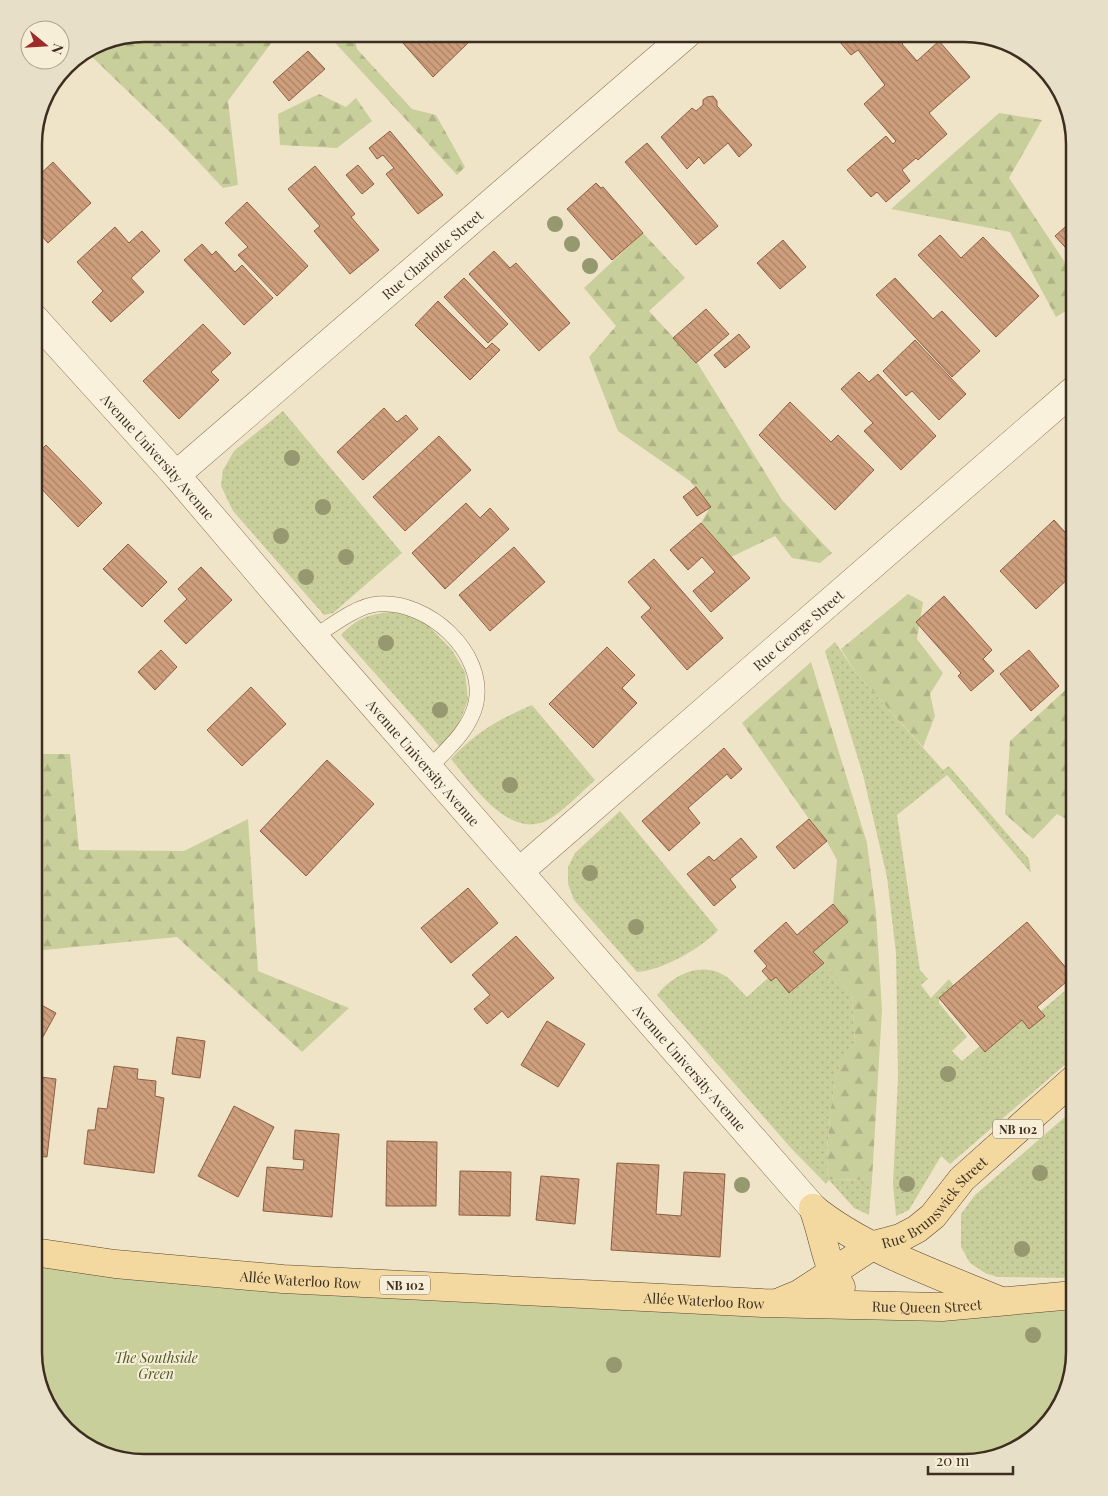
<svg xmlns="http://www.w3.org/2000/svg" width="1108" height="1496" viewBox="0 0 1108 1496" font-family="'Playfair Display',serif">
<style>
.grass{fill:url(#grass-dots)}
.forest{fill:url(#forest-firs)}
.green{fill:#c9cf9b}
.building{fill:url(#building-back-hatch);stroke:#8d5f41}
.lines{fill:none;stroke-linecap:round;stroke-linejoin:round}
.service-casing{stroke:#8d765c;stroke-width:16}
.minor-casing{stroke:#8d765c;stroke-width:29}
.tertiary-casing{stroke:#8d765c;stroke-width:29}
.primary-casing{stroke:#5b4430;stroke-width:29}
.service{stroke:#faf1dc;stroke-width:15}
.minor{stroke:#faf1dc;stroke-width:28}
.tertiary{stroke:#faf1dc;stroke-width:28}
.primary{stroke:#f3d9a0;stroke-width:28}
.tree{fill:#96986f}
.labels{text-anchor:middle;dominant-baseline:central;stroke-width:4;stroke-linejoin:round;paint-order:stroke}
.shield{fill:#f7eed8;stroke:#756857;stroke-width:1}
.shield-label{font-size:12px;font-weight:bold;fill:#3d2e20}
.street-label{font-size:14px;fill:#3d2e20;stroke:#f7eed8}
.park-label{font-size:14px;font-style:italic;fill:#4d5a26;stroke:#f7eed8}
.rim{fill:none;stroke:#3d2e20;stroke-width:2.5}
</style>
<defs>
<pattern id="grass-dots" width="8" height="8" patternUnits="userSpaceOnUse" patternTransform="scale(1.25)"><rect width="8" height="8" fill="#c9cf9b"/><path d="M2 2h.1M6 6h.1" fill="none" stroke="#aeb285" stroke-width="1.8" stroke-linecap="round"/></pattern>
<pattern id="forest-firs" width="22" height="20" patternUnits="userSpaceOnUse" patternTransform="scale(1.25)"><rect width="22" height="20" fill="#c9cf9b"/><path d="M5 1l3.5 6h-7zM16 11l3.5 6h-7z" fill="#aeb285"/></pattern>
<pattern id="building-back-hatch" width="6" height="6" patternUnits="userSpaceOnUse" patternTransform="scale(1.25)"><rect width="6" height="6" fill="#cf9f7d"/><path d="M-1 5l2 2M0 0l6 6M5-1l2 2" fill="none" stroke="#a98266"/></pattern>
</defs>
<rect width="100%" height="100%" fill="#f0e4c8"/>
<path class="grass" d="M283,411L402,553L333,613L324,615L233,511L221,486L223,470L234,451Z
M394,611L423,620L452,650L465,672L468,700L459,724L441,748L341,635C358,617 369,615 394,611Z
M835,642L856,673L943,770L949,766L1029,859L1031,873L947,775L897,815L920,970L928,979L921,985L931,998L949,979L954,986L939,998V1003L967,1037L952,1051L962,1061L980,1046L986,1052L1022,1020L1029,1029L1044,1016L1041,1011L1074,983V1057L950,1164L941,1156L909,1210L896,1216L893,1185L898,1077L896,953L887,877L863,775L825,651Z
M532,705L595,780C581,792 567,808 551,818C511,844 473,785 451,759C475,733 499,719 532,705Z
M620,811L718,930C702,948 661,971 637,972L574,900L568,884V867L575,853Z
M824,963L852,994L855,1043C851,1048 846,1053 843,1059C831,1081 825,1154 828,1179L872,1180L869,1215L854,1208L829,1180L826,1184L790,1147L657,995C673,974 703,960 727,977C734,983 740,990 747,997L768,978L771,981L776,977L790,993Z
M1074,1109V1278L997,1277L985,1273L970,1263L961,1247V1214L975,1195Z"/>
<path class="forest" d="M145,34H278L228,101L238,185L223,188L174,136L87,52L103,42Z
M327,34H354L357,49L412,109L436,115L465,167L457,175Z
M319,94L346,107L356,98L372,121L337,148L280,145L278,114Z
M999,113L1042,120L1009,178L1074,276V306L1056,317L1010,232L891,209Z
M643,233L685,278L649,311L698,364L782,500L832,553L820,563L792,558L775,536L731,557L701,523L710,507L690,481L618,431L589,357L616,326L584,288Z
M908,594L923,602L917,639L943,673L930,694L935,716L923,747L856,673L841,649Z
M811,662L867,843L876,913L882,1010L872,1180L828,1179C825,1155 831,1080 843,1058C846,1053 851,1048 855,1043L852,994L813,952L848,922L833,904L837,860L827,842L809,819L742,723Z
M1074,682V823L1057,814L1033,839L1005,814L1010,741Z
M34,754H70L79,850L184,851L248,819L258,971L349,1008L302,1052L177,937L34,951Z"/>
<path class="green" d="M34,1252L763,1303L1074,1295V1351L1059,1407L1019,1447L963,1462H138L89,1447L49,1407L34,1351Z"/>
<path class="building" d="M395,34H464L470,41L433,77Z
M608,34H623L614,41Z
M833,34H911L902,44L917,61L939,41L970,77L929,113L947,134L918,160L916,158L902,170L910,181L886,202L877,192L871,197L847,170L886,136L893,144L896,141L864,104L885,85L858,50L851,55Z
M308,51L325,69L289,101L273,82Z
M713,96L717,101V106L752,145L739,157L728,143L704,164L699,157L687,169L661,137L692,108L696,111L703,105V100L707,97Z
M390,131L443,195L418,214L386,174L394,168L383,155L377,159L369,148Z
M647,143L718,226L696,245L625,162Z
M34,144L40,151L34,156Z
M53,162L91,203L48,243L34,227V180Z
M358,165L374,184L362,194L346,175Z
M315,166L355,214L351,217L379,250L350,274L314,231L320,226L288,189Z
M596,183L601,188L603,187L643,233L612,260L567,209Z
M247,202L308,266L277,296L238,255L248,247L225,223Z
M1074,219V257L1055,236Z
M115,227L129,243L142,231L160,251L131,278L144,292L111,322L92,302L103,291L77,262Z
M940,235L961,258L983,237L1039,296L996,337L918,255Z
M783,240L806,267L780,289L757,263Z
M202,244L212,255L216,251L235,272L242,265L273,298L244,325L184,260Z
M494,251L510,268L516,263L570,323L539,351L469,274Z
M464,278L508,324L488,343L444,297Z
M895,278L933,319L942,311L980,351L952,377L876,295Z
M438,301L486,349L492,343L500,350L470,380L415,325Z
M706,309L729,334L696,363L673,338Z
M203,324L231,353L211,372L219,380L179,419L143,381Z
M739,334L750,347L725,368L714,355Z
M915,340L966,394L939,420L912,391L906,396L883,371Z
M859,372L869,382L878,374L936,436L901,470L864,431L873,423L841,389Z
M790,402L831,442L838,435L874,470L835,510L759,435Z
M384,408L397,422L406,415L418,429L363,480L337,452Z
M439,436L471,470L405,531L373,497Z
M46,445L102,503L78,527L34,481V457Z
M696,487L711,507L697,516L683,497Z
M466,503L480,518L490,508L509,529L445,589L412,553Z
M1054,520L1074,542V573L1036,609L1000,571Z
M701,523L750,578L711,612L693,591L715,572L702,557L688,570L670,550Z
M128,544L167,582L142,607L103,569Z
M514,547L545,582L490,631L459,595Z
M654,559L723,638L687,670L641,617L651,608L628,582Z
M201,567L232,600L186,644L164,621L187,599L178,589Z
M944,596L992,650L983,659L994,671L971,691L958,676L961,673L916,622Z
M607,647L635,675L622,688L637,703L593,748L549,704Z
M161,650L177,667L155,690L138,672Z
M1029,650L1059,686L1031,711L1000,674Z
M251,687L286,724L242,766L207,730Z
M724,748L742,769L731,779L727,774L688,808L700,823L669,851L642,821Z
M327,760L374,804L306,876L260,831Z
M809,819L827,841L794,869L776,847Z
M741,838L757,857L730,879L736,887L714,906L687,874L709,856L714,861Z
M468,888L498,923L451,963L421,928Z
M833,904L848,922L813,952L824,963L789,993L776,977L771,981L762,971L767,966L754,951L786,922L797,935Z
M1027,922L1073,976L1037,1007L1045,1016L1029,1029L1022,1020L985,1052L939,998Z
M516,936L554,978L508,1018L502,1011L487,1024L474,1009L490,995L472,975Z
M34,1001L56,1013L39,1044L34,1041Z
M547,1021L585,1044L558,1087L521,1065Z
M177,1037L205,1041L200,1078L172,1074Z
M114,1066L138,1069L137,1079L156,1081L155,1096L164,1098L154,1173L84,1164L88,1130H95L98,1108L107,1109Z
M34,1076L56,1079L47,1157L34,1156Z
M234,1106L274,1127L238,1197L198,1176Z
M295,1130L339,1134L332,1217L263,1211L267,1167L303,1170L304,1160L293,1159Z
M387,1141L437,1142L436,1206H386Z
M617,1163L659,1165L656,1214L681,1216L684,1172L725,1174L720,1257L611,1250Z
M460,1171L511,1172L510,1216L459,1215Z
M541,1176L579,1179L575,1224L536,1220Z"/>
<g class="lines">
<defs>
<path id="service" d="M314,637C331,626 358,605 378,604C428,600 486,652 476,703C470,730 447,749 429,768"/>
<g id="minor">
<path id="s1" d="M176,475L687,34"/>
<path id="s2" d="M520,871L1074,390"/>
</g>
<g id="tertiary">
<path id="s3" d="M34,318L176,475L314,637L813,1208"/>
</g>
<g id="primary">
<path d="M813,1208C863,1249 941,1276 1001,1301"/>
<path d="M813,1208C824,1237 824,1260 841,1287"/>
<path id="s4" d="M34,1252L115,1264L283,1279L763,1303L942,1307L1074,1295"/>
<path id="s5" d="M782,1301L799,1294L874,1245L900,1238L917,1229L933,1216L962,1179L1074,1079"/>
</g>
</defs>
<use href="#service" class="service-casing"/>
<use href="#minor" class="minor-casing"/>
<use href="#tertiary" class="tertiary-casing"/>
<use href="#primary" class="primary-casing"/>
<use href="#service" class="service"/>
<use href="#minor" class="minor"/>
<use href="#tertiary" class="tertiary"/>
<use href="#primary" class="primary"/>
</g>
<g class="tree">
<circle cx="555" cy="224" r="8"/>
<circle cx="572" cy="244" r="8"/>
<circle cx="590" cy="266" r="8"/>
<circle cx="292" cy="458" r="8"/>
<circle cx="323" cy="507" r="8"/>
<circle cx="281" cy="536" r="8"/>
<circle cx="346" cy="557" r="8"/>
<circle cx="306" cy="577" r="8"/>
<circle cx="386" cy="643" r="8"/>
<circle cx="440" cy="710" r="8"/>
<circle cx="510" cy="785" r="8"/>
<circle cx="590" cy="873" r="8"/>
<circle cx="636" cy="927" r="8"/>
<circle cx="948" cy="1074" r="8"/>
<circle cx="1040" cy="1173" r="8"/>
<circle cx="907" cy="1184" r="8"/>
<circle cx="742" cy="1185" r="8"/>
<circle cx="1022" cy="1249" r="8"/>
<circle cx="1033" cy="1335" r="8"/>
<circle cx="614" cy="1365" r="8"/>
</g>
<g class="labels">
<g class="shield">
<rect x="993" y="1119.5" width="50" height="19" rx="4"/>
<rect x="380" y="1275.5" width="50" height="19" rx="4"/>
</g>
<g class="shield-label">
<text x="1018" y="1129">NB 102</text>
<text x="405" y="1285">NB 102</text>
</g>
<g class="street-label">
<text stroke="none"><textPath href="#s1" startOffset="338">Rue Charlotte Street</textPath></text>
<text stroke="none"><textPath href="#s3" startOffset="186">Avenue University Avenue</textPath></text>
<text stroke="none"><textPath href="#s2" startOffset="368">Rue George Street</textPath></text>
<text stroke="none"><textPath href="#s3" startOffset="591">Avenue University Avenue</textPath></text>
<text stroke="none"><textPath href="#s3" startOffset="996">Avenue University Avenue</textPath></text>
<text stroke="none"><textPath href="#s5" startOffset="184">Rue Brunswick Street</textPath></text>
<text stroke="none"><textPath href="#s4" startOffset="268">Allée Waterloo Row</textPath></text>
<text stroke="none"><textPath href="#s4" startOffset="672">Allée Waterloo Row</textPath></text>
<text stroke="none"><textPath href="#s4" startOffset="895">Rue Queen Street</textPath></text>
</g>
<g class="park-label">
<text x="156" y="1357">The Southside<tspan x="156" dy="16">Green</tspan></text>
</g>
</g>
<path d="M0 0H1108V1496H0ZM144 42H964A102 102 0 0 1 1066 144V1352A102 102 0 0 1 964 1454H144A102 102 0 0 1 42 1352V144A102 102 0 0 1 144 42Z" fill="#e8dfc9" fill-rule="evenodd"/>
<path class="rim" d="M144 42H964A102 102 0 0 1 1066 144V1352A102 102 0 0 1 964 1454H144A102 102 0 0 1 42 1352V144A102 102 0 0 1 144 42Z"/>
<g transform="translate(45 45) rotate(108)"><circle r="24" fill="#f7eed8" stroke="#ada18e"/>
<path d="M0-4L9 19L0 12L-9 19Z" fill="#9e2a2b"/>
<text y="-8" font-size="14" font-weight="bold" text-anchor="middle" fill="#3d2e20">N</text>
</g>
<path d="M928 1466v8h85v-8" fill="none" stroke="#3d2e20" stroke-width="2.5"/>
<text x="936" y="1466" font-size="15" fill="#3d2e20" stroke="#f7eed8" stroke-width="4" paint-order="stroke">20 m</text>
</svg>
